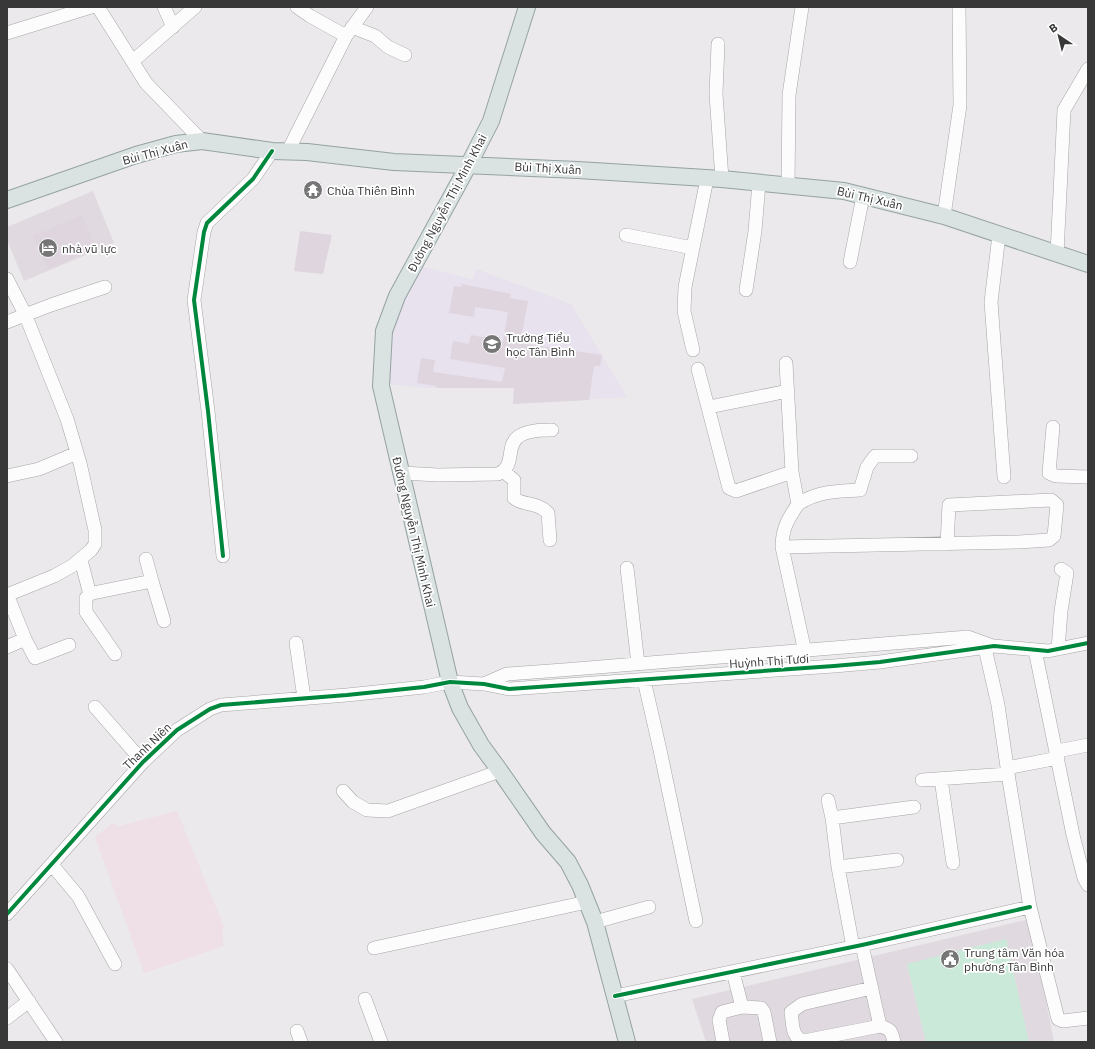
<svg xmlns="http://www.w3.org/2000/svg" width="1095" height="1049" viewBox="0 0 1095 1049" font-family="'IBM Plex Sans',sans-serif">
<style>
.built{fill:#e0dae0}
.industrial{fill:#eee0e6}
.education{fill:#e8e1ee}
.green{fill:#cbe9d8}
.building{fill:#dfd5df}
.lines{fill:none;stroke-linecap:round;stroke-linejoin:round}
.minor-casing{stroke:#a7a5a7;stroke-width:14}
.major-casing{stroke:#95a2a2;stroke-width:18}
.minor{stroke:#fcfcfc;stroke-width:13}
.major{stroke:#dae2e2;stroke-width:16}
.cycleway-casing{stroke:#fff;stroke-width:6}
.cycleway{stroke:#00873e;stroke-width:4}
.labels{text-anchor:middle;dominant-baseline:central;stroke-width:3.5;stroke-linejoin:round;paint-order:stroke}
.street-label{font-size:12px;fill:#393839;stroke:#fff}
.poi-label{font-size:12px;fill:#393839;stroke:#fff;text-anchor:start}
</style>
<rect width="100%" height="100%" fill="#ebe9eb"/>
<path class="built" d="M93,191L114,243L24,281L7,240V227Z
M1030,919L1054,1042H706L692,999Z"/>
<path class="industrial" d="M177,811L224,927L222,932L224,946L144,973L95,837L113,823L119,826Z"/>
<path class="education" d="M421,266L473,280L476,269L571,304L627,397L513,404L514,388H428L387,384L390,333L402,297Z"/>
<path class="green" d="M1006,939L1029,1042H926L907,964Z"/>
<path class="building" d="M82,215L96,248L48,269L33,236Z
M300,231L332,235L323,274L294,271Z
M462,284L511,294L510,298L528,301L520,343L602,355L600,366H594L589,400L513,404L514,388H436L437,386L417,383L421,358L435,360L433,372L502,382L505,368L450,359L453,341L469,344L471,335L503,341L508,312L475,307L474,317L449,313L454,286L461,287Z"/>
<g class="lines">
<defs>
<path id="minor" d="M98,7L146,83L202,141
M164,7L173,27
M297,7L310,16L346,36
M352,27L375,36L388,47L405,55
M7,33L91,7
M718,44L716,94L722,179
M133,61L195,7
M288,151L346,36L367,7
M788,186L789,95L802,7
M944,216L960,105L959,7
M626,235L693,248
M999,235L991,302L1004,477
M1057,254L1064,110L1088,69
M850,262L863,196
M7,279L25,314L67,419L80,463L95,530V544L91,550L72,566L54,576L7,595
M746,290L755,231L759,183
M7,322L51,305L105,287
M693,350L684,311L685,287L707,179
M786,363L792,472
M698,369L729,488L736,491L792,472L798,504C788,519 782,529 782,547L805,652
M709,407L788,391
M1053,427L1049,473L1056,476L1088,477
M504,472L514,480V498C523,506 536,501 548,513L550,540
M402,473L438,475L498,474C524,463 490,429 552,430
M7,476L39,469L77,453
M798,504C818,491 837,491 860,490L867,467L875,456H911
M782,547L1019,542L1049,540L1054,536L1057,505L1051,500L949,505L947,544
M223,556L208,411L194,300L204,232L207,223L253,179L272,151
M81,560L89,591L93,593L152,581L146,559
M627,568L638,664
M152,581L164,621
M91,593L86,598V612L115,654
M7,594L25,639L35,658L69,645
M296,643L304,698
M7,647L25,639
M1058,649L1061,611L1067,573L1061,569
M1035,650L1073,835L1084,878L1088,885
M644,680L660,750L696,921
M484,684L507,674C661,663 815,650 968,637L993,646
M95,707L143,762
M1057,751L1088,745
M1007,768L1058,758
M1008,774L1030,907L1058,1019L1063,1021L1088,1018
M941,779L953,863
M922,780L1008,774L998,705L985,648
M343,791L353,802L367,810L388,811L500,771
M828,800L832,818
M52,865L78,896L115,964
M838,867L897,860
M7,914L143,762L177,730L210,709L221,705L347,695L424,687L450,682L484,684L509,689L834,666L880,662L994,646L1048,651L1088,643
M595,922L649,907
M862,945L880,1026C891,1029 892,1032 894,1042
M853,947L838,867L832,818L914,807
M374,948L587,902
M7,969L56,1042
M733,972L742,1007
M872,988L802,1004L791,1012C793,1023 791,1038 804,1041L880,1026
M615,996L862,945L1030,907
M365,999L381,1042
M7,1018L29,1001
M297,1031L301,1042
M723,1042L719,1020L722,1012L742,1007L761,1008L764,1012L770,1042"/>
<path id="major" d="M527,7L491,121L468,166L397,296L384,331L381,386L450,682L460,708L481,745L500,771L543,833L568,862L580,885L595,922L627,1042
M7,200L136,155L176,144L202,141L272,151L307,152L394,162L578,170L722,179L844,191L944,216L1088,264"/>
</defs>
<use href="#minor" class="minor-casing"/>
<use href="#major" class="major-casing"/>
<use href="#minor" class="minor"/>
<use href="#major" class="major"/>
<defs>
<path id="cycleway" d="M223,556L208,411L194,300L204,232L207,223L253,179L272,151
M7,914L143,762L177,730L210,709L221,705L347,695L424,687L450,682L484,684L509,689L834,666L880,662L994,646L1048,651L1088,643
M615,996L862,945L1030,907"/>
</defs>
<use href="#cycleway" class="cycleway-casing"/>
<use href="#cycleway" class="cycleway"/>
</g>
<defs>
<symbol id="temple-disc" viewBox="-11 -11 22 22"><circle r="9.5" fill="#777677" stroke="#fff"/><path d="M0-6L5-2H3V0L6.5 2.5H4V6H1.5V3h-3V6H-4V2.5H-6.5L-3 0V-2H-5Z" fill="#fff"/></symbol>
<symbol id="hotel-disc" viewBox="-11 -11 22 22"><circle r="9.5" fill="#777677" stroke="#fff"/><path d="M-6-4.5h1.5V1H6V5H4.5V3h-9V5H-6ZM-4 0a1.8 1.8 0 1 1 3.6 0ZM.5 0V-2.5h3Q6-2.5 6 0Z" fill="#fff"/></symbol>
<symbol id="school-disc" viewBox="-11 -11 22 22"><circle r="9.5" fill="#777677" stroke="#fff"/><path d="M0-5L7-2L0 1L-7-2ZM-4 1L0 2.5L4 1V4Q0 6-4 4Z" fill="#fff"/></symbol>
<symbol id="civic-disc" viewBox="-11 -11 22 22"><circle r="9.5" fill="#777677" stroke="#fff"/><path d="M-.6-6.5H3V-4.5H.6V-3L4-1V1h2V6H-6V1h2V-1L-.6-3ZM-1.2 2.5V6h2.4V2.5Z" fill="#fff"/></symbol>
</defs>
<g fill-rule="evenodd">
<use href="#temple-disc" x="302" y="179" width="22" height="22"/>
<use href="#hotel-disc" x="37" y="237" width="22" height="22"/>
<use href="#school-disc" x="481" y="333" width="22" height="22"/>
<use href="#civic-disc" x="939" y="948" width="22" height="22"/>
</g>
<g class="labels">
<g class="street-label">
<text transform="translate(155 152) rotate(-15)">Bùi Thị Xuân</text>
<text transform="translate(548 168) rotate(3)">Bùi Thị Xuân</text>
<text transform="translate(870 198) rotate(13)">Bùi Thị Xuân</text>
<text transform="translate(447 203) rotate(-62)">Đường Nguyễn Thị Minh Khai</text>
<text transform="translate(414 532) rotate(77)">Đường Nguyễn Thị Minh Khai</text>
<text transform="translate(769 661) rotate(-4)">Huỳnh Thị Tươi</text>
<text transform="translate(147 746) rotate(-44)">Thanh Niên</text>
</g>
<g class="poi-label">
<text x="327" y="190">Chùa Thiên Bình</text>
<text x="62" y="248">nhà vũ lực</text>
<text x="506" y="337">Trường Tiểu<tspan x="506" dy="14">học Tân Bình</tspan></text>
<text x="964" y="952">Trung tâm Văn hóa<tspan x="964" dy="14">phường Tân Bình</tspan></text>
</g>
</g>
<rect width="1095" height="1049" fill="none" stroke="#393839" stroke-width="16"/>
<g transform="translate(1059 36) rotate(325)" stroke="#ffffff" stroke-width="3" paint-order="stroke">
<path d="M0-3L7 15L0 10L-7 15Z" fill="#393839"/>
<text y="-6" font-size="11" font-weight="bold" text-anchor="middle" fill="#393839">B</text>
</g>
</svg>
